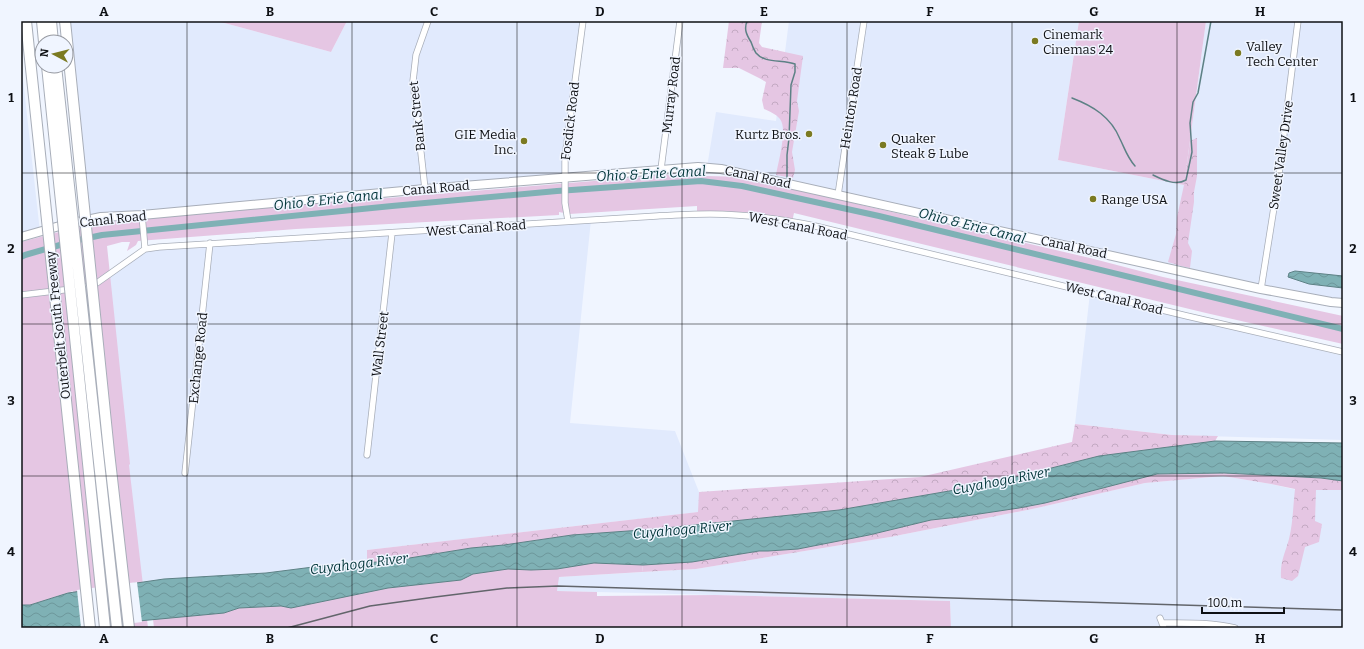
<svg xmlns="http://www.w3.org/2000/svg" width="1364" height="649" viewBox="0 0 1364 649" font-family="Bitter,serif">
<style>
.built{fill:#e1eafd}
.green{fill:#e5c6e3}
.forest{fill:url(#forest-crowns)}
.water{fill:url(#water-waves);stroke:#5d8185}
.pier{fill:#f0f5ff}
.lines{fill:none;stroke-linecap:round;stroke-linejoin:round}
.stream{stroke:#5d8185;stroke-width:1.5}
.canal{stroke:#7fb1b5;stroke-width:6}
.street-casing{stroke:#a8aeb9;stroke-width:7}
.secondary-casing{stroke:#a8aeb9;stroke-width:10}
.highway-casing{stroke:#a8aeb9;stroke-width:12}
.street{stroke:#fff;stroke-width:5.5}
.secondary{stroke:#fff;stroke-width:8}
.highway{stroke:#fff;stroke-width:10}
.rail{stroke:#62656b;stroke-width:1.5}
.highway-bridge-casing{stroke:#a8aeb9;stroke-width:12;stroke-linecap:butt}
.highway-bridge{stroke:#fff;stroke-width:10}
.grid{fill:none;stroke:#0e1014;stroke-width:1;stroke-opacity:0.55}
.poi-dot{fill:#7b7a21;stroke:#f0f5ff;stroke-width:1.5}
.labels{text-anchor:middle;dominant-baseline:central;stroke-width:3;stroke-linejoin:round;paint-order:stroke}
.poi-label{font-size:13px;fill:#0e1014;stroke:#f0f5ff;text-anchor:start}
.street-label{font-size:13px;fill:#0e1014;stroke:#f0f5ff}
.water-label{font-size:14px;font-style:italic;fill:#023539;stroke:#f0f5ff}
.neatline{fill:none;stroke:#0e1014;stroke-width:1.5}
.grid-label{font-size:13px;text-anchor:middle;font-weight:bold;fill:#0e1014}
</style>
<defs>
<pattern id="forest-crowns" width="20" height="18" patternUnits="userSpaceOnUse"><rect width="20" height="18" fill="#e5c6e3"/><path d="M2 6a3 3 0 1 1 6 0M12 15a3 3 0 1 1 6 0" fill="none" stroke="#c3a9c2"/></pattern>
<pattern id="water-waves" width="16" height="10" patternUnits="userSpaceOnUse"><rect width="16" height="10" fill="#7fb1b5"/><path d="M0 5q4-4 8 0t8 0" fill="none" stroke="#6d979b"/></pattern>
</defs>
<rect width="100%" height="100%" fill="#f0f5ff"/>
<path class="built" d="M65,21H217L331,52L347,21H583L564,178L86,220Z
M789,21H1079L1058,160L1184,185L1206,21H1343V303L707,167L716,112L776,121Z
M21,61L40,232L21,237Z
M591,220L570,423L675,431L699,492V512L367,550V563L321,566L266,573L124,583L105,278L145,249Z
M1090,293L1343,356V440L1172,435L1075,424Z
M1223,476L1271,484L1297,490H1343V628H951L950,601L557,591L558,577L696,569L890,537L1037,508L1145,483Z"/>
<path class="green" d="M217,21H347L331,52Z
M1079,21H1206L1184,185L1058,160Z
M667,175L746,177L870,207L1090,258L1163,277L1343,316V344L1206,313L794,213L792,222L765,216V213L697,211V206L569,214L559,212V215L296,229L138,241L136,245L127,251L130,242H122L107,246L130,464L129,465L148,628H77L73,591L30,605H21V242L89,224L216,212Z
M594,563L643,565L642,572L559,577L557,591L597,592V596L715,595L950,601L951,628H154L153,619L224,613L239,608L281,606L291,608L388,588L461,580L473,574L508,569L531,570L557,569Z"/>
<path class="forest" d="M729,21H762L759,43L762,47L803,56L797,101L799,111L792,152L795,170L793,178L776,175C778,162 788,129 780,119C776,114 769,111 764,109L762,100L766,82L759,78L739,68H723Z
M1197,138V176L1194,192V202L1188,243L1192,251L1190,268L1181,266L1168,262L1176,234L1177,217L1184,185L1190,141Z
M1075,424L1172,435L1218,436L1215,441L1099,456L984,485L839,510L656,529L572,535L504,545L471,548L391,561L367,563V550L698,512L699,492L920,477L1072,442Z
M1223,473L1321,478L1343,481V490H1316L1315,521L1322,524L1319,542L1305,547L1298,576L1292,581L1281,578C1280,561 1285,554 1289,539C1293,523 1293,506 1295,489L1271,484L1223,476L1145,483L1037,508L890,537L696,569L642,572L643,565L692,562L759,551H768L798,549L869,535L931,520L959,517L1019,508L1045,503L1157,474Z"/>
<path class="water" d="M1295,271L1343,276V288L1309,284L1288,277L1289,273Z
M1215,441L1343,443V481L1321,478L1224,473L1157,474L1045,503L1019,508L959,517L931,520L869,535L798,549L768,551H759L692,562L643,565L594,563L557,569L531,570L508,569L473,574L461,580L388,588L291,608L281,606L239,608L224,613L117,623L89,628H21V605H30L68,593L164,579L266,573L321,566L391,561L471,548L504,545L572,535L656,529L839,510L984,485L1099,456Z"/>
<path class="pier" d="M137,582L142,622L118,625L103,628H81L77,590Z"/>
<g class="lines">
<path class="stream" d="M747,21C744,29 746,34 751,42C752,45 754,50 756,53C765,64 783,59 795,64V72L791,85L789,138L787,155V177
M1072,98C1093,106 1111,117 1120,139C1125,149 1127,157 1135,166
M1153,175C1163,180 1176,186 1186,180L1192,152L1190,123L1193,102L1198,93L1211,21"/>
<path class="canal" d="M21,257L25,255L74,241L102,235L392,206L557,191L701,181L742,186L879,216L1343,329"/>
<defs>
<path id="street" d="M661,169L680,21
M425,189L413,81L416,55L428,21
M838,195L864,21
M142,215L145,249
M568,221L565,203V157L583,21
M1261,289L1278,182L1298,21
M21,295L80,288L94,285L145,249L159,247L657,216C675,215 692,214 710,214C745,214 780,219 815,226L1187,316L1343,352
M367,455L392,233
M185,473L210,243
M1160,618L1164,628
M1162,623C1186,623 1211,622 1235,628"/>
<path id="secondary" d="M21,237L63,225L101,217L142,215L425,189L698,167L721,169L1261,289L1331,302L1343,303"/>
<path id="highway" d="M42,21L44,42
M51,21L53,42"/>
</defs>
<use href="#street" class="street-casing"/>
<use href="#secondary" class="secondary-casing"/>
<use href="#highway" class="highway-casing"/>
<use href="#street" class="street"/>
<use href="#secondary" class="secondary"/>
<use href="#highway" class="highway"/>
<path class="rail" d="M287,628L370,606L435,597L507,588L558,586L1343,610"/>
<defs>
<path id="highway-bridge" d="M26,21L90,628
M65,21L109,452L129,628
M47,66L105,628
M56,66L117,628"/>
</defs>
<use href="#highway-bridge" class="highway-bridge-casing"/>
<use href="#highway-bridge" class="highway-bridge"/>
</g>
<path class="grid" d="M187,21V628M352,21V628M517,21V628M682,21V628M847,21V628M1012,21V628M1177,21V628M21,173H1343M21,324H1343M21,476H1343"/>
<g class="poi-dot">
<circle cx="1035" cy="41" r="4"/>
<circle cx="1238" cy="53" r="4"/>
<circle cx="809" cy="134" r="4"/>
<circle cx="524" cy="141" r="4"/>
<circle cx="883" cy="145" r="4"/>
<circle cx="1093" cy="199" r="4"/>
</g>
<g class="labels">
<g class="poi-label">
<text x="1043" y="34">Cinemark<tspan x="1043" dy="15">Cinemas 24</tspan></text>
<text x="1246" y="46">Valley<tspan x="1246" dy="15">Tech Center</tspan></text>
<text x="516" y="134" text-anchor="end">GIE Media<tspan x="516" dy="15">Inc.</tspan></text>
<text x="801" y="134" text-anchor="end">Kurtz Bros.</text>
<text x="891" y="138">Quaker<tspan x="891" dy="15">Steak &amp; Lube</tspan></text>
<text x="1101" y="199">Range USA</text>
</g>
<g class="street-label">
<text transform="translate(671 95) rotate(-83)">Murray Road</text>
<text transform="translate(851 108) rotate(-81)">Heinton Road</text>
<text transform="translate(417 116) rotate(-96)">Bank Street</text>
<text transform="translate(570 121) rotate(-83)">Fosdick Road</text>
<text transform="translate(1281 155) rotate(-82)">Sweet Valley Drive</text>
<text transform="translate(758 177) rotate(12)">Canal Road</text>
<text transform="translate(436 188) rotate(-5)">Canal Road</text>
<text transform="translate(113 219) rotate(-6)">Canal Road</text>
<text transform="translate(798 226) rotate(11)">West Canal Road</text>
<text transform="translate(476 228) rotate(-4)">West Canal Road</text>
<text transform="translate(1074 247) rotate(12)">Canal Road</text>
<text transform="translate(1114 298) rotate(14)">West Canal Road</text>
<text transform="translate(58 325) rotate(-96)">Outerbelt South Freeway</text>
<text transform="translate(380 344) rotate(-83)">Wall Street</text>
<text transform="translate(198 358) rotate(-84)">Exchange Road</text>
</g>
<g class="water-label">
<text transform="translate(651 174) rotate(-3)">Ohio &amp; Erie Canal</text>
<text transform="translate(328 200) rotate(-6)">Ohio &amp; Erie Canal</text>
<text transform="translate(972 226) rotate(14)">Ohio &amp; Erie Canal</text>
<text transform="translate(1001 481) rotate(-11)">Cuyahoga River</text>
<text transform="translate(682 530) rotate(-5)">Cuyahoga River</text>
<text transform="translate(359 564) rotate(-7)">Cuyahoga River</text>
</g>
</g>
<rect width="1364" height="649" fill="none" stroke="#f0f5ff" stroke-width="44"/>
<g transform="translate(54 54) rotate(277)"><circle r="19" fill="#f0f5ff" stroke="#9699a1"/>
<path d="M0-3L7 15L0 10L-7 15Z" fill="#7b7a21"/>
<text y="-6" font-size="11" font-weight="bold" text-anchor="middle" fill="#0e1014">N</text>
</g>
<path d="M1202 607v6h82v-6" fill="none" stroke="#0e1014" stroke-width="2"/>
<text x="1208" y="607" font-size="12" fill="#0e1014" stroke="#f0f5ff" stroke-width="3" paint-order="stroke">100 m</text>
<rect x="22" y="22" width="1320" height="605" class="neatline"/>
<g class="grid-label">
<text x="104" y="16">A</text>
<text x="270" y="16">B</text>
<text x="434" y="16">C</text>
<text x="600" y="16">D</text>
<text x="764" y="16">E</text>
<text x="930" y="16">F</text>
<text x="1094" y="16">G</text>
<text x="1260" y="16">H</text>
<text x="11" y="102">1</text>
<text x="1353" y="102">1</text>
<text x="11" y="253">2</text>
<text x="1353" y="253">2</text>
<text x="11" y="405">3</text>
<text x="1353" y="405">3</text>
<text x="11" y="556">4</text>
<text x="1353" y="556">4</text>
<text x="104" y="643">A</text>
<text x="270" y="643">B</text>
<text x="434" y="643">C</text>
<text x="600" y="643">D</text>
<text x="764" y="643">E</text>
<text x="930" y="643">F</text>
<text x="1094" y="643">G</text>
<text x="1260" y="643">H</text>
</g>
</svg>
